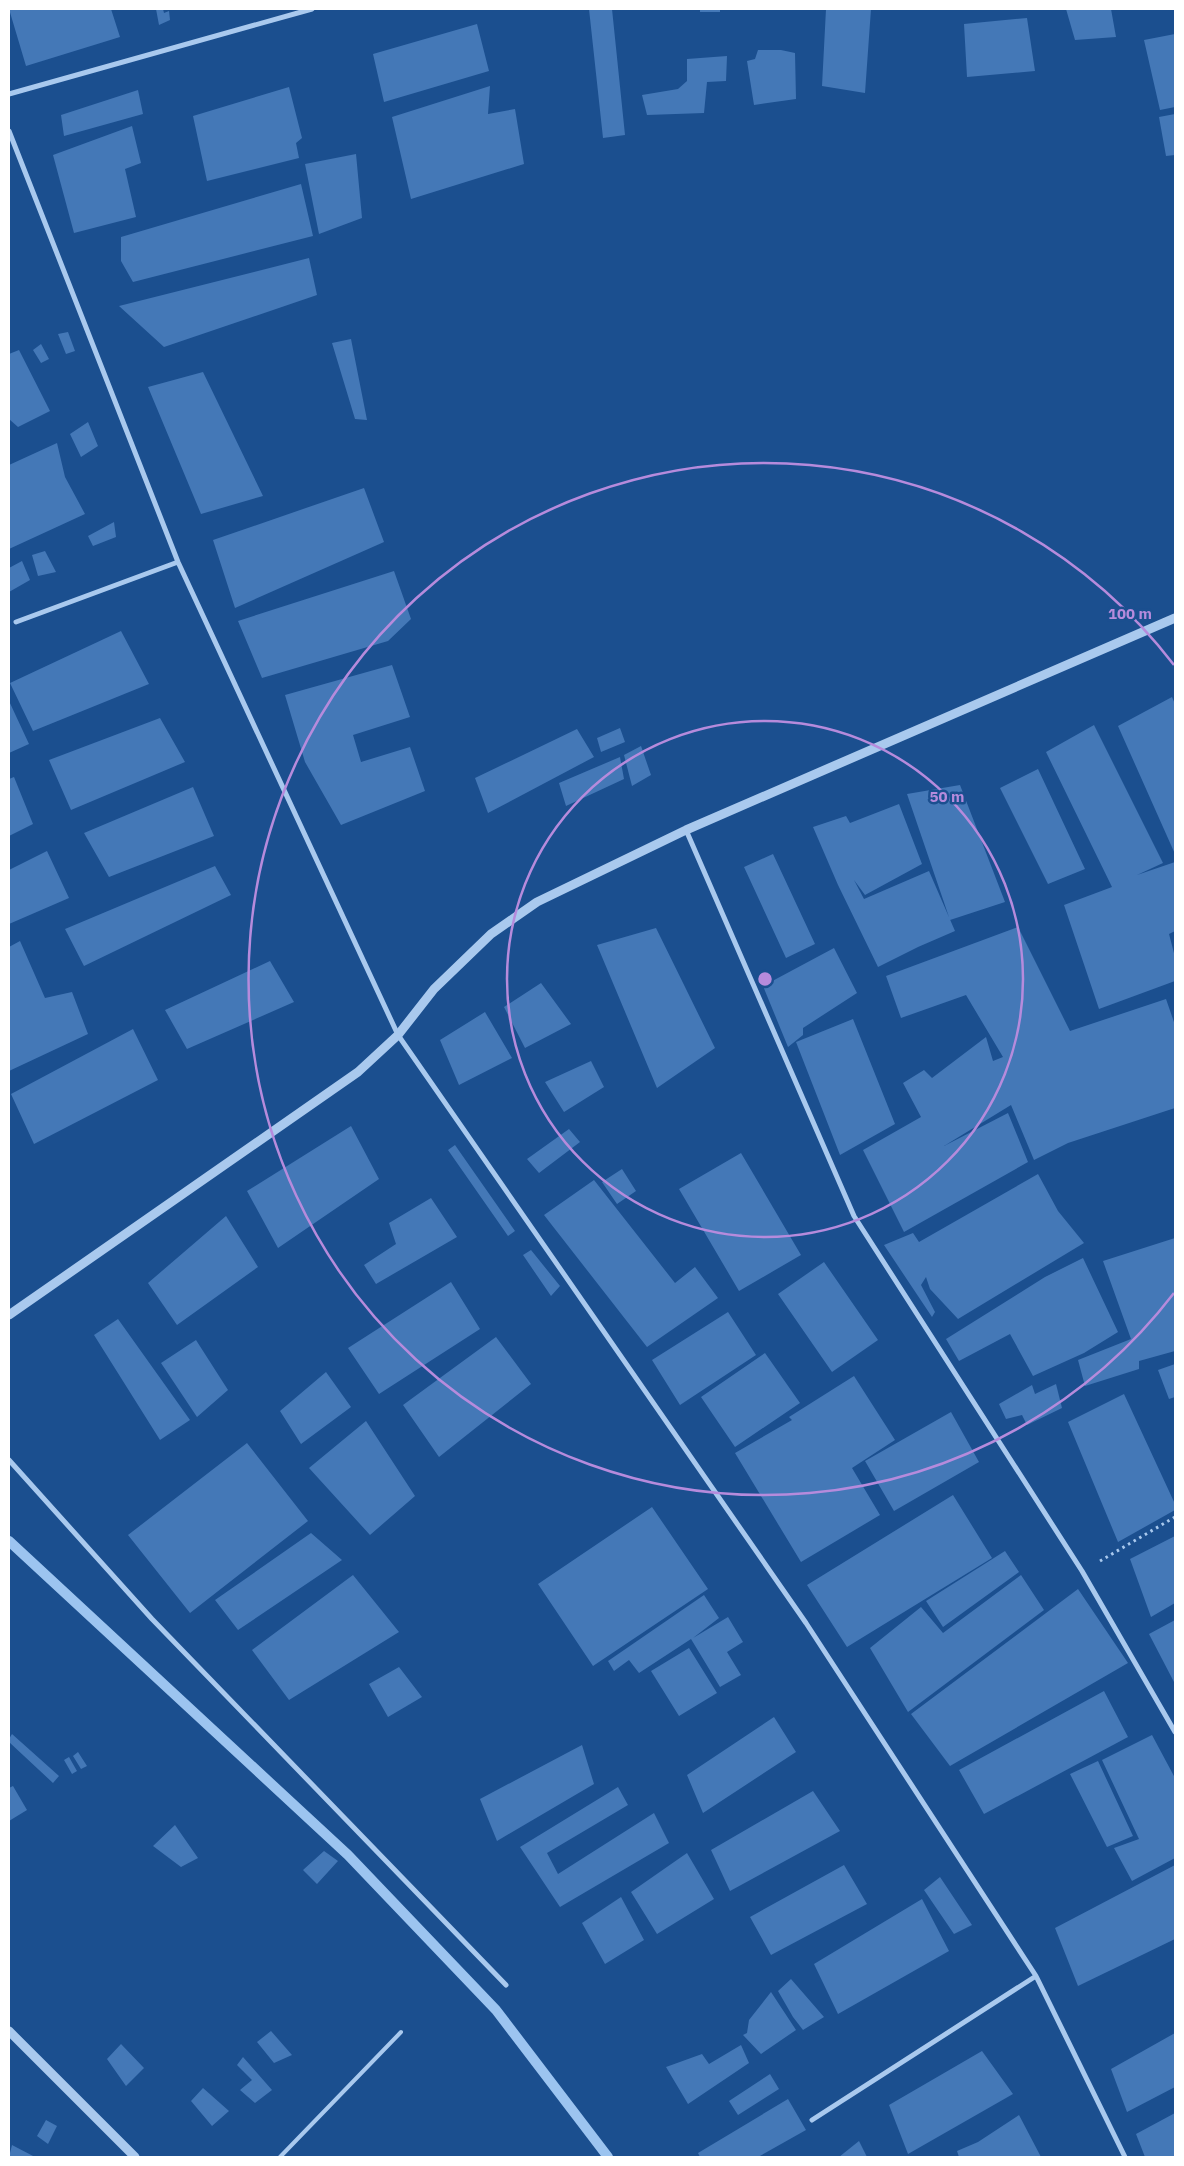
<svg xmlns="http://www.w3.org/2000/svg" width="1184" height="2166" viewBox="0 0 1184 2166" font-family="'IBM Plex Sans',sans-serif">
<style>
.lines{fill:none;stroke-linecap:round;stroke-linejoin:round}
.stream{stroke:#9cc4f0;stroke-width:10}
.building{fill:#4478b7}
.path{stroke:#a9c9ee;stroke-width:3;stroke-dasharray:2.5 4;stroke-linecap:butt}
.service{stroke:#a9c9ee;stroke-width:4}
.minor{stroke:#a9c9ee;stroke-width:5}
.tertiary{stroke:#a9c9ee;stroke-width:9}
.ring{fill:none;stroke:#b68bdc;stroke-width:2.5}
.centre{fill:#b68bdc;stroke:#1b4f8f;stroke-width:2.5}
.ring-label{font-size:15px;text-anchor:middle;font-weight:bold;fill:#b68bdc;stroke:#1b4f8f;stroke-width:5;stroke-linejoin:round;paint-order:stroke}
</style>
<rect width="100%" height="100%" fill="#1b4f8f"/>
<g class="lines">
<path class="stream" d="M9,1541L348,1855L496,2010L608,2157"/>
</g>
<path class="building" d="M9,9H111L120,37L26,66Z
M156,9H163L164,13L169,11L170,20L159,25Z
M589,9H612L625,135L603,138Z
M700,9H720V12H700Z
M826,9H871L865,93L822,86Z
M1066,9H1111L1116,37L1075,40Z
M1027,18L1035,71L967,77L964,24Z
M477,24L489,71L384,102L373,54Z
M1175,34V107L1160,110L1144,40Z
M758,50H781L795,53L796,99L754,105L747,61L755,59Z
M727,56L726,81L707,82L704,113L647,115L642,95L678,89L687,81V59Z
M490,86L488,114L515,109L524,164L411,199L392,117Z
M289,87L302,138L296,143L299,158L207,181L193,116Z
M138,90L143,114L64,136L61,115Z
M1175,114V155L1166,156L1159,117Z
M132,126L141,163L125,169L136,217L74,233L53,155Z
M356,154L362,218L319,234L305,164Z
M301,184L313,236L133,282L121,261V237Z
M309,258L317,295L164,347L119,306Z
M68,332L75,351L66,354L58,334Z
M351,339L367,420L355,419L332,343Z
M41,344L49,359L41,363L33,350Z
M19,350L50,411L18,427L9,419V354Z
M203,372L263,496L201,514L148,387Z
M88,422L98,446L81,457L70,434Z
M57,443L65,477L85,514L9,549V465Z
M364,488L384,542L235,608L213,540Z
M114,522L116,537L93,546L88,536Z
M45,551L56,572L38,576L32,555Z
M22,561L30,580L9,592V568Z
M394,571L411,619L388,641L262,678L238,621Z
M121,631L149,684L33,731L10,683Z
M392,665L410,717L353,735L361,762L410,747L425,791L341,825L305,762L285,695Z
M1172,697L1175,704V854L1118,726Z
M9,701L29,744L9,753Z
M160,718L185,762L71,810L49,760Z
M1094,725L1163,863L1137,875L1175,862V931L1169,934L1175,957V981L1099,1009L1064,905L1112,887L1046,752Z
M620,728L625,742L601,752L597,738Z
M577,729L594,757L488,813L475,778Z
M641,746L651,775L632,786L624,755Z
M620,757L624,779L566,806L559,783Z
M1038,769L1085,869L1048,884L1000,788Z
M14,777L33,824L9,836V779Z
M960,785L1005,902L950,920L907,794Z
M193,787L214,836L109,877L84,833Z
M899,804L922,864L865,895L854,880L864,899L929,871L955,931L918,947L878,967L838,885L813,827L846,816L850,823Z
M47,851L69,898L9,924V870Z
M773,854L815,944L786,958L744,867Z
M215,866L231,895L84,966L65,929Z
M1018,927L1070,1031L1166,999L1175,1025V1108L1068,1143L1034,1160L1011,1105L944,1146L1008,1113L1028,1162L904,1232L863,1150L921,1117L903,1083L924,1070L932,1078L986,1037L993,1061L1003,1057L966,995L901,1018L886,976Z
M656,928L715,1048L657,1088L597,945Z
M20,941L45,998L72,992L88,1034L9,1071V947Z
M834,948L857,993L803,1028V1035L788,1047L763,986Z
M270,961L294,1002L187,1049L165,1010Z
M541,983L571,1024L525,1048L504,1007Z
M485,1012L512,1058L459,1085L440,1040Z
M853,1019L895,1124L840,1155L796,1042Z
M133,1029L158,1080L34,1144L11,1094Z
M591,1061L604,1087L564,1112L545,1082Z
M351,1126L379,1179L278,1248L247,1191Z
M569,1129L580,1142L539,1173L527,1159Z
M455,1145L515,1231L508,1236L448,1150Z
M741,1153L801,1255L739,1291L679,1189Z
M622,1169L636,1191L617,1204L602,1182Z
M1038,1174L1058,1211L1084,1243L958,1319L930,1289L926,1277L921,1285L935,1312L932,1317L884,1245L913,1233L919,1242Z
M594,1180L675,1283L695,1267L718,1298L647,1347L544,1215Z
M431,1198L457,1237L376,1284L364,1265L396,1244L389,1223Z
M226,1216L258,1267L177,1325L148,1283Z
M1175,1238V1351L1139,1361V1369L1085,1386L1078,1360L1131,1339L1103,1261Z
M531,1250L560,1286L551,1296L523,1255Z
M1083,1258L1118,1332L1084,1353L1033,1376L1010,1334L959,1361L946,1339L1045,1277Z
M824,1262L878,1340L832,1372L778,1294Z
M451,1282L480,1329L379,1394L348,1348Z
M728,1312L756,1355L680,1405L652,1360Z
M118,1319L190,1420L160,1440L94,1335Z
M496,1337L531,1384L439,1457L403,1405Z
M196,1340L228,1390L197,1417L161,1363Z
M765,1353L800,1403L735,1447L701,1397Z
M1175,1364V1397L1169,1399L1158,1370Z
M326,1372L351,1407L301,1444L280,1411Z
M854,1376L895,1440L852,1468L880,1515L801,1562L735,1453L792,1420L789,1417Z
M1056,1384L1062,1408L1027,1425L1022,1415L1006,1419L999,1404L1032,1385L1035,1394Z
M1124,1394L1175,1504V1510L1118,1542L1068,1422Z
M951,1412L979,1462L894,1511L865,1461Z
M366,1421L415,1496L370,1535L309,1468Z
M247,1443L308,1521L190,1613L128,1535Z
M953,1495L992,1558L847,1647L807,1585Z
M652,1507L708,1589L593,1666L538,1584Z
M311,1533L342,1560L238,1630L215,1600Z
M1175,1536V1603L1151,1617L1130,1559Z
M1005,1551L1019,1572L943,1627L926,1601Z
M353,1575L399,1632L289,1700L252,1650Z
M1021,1575L1044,1610L908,1712L870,1648L921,1607L943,1633Z
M1078,1589L1128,1663L950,1766L911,1714Z
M704,1595L719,1618L693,1638L728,1617L743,1642L727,1652L741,1675L720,1687L691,1639L639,1673L629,1660L614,1671L608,1661Z
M1175,1620V1681L1174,1682L1149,1634Z
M689,1648L717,1693L679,1716L651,1671Z
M399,1667L422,1697L388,1717L369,1684Z
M1104,1691L1128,1737L984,1814L959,1770Z
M774,1717L796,1752L703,1813L687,1775Z
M12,1734L59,1776L53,1783L9,1742V1739Z
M1152,1735L1175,1778V1858L1132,1881L1114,1848L1139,1839L1102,1760Z
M582,1745L594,1784L497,1841L480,1799Z
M78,1752L87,1766L81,1769L73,1756Z
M69,1757L77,1771L72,1774L64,1760Z
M1098,1761L1133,1836L1107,1847L1070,1774Z
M13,1786L27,1810L9,1821V1788Z
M618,1787L628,1805L547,1853L558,1874L654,1813L669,1843L560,1907L520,1847Z
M813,1791L840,1831L730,1891L711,1850Z
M175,1825L198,1858L181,1867L153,1846Z
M324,1851L338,1861L317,1884L303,1870Z
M687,1853L714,1899L657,1934L631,1892Z
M844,1865L867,1904L771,1955L750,1917Z
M1175,1865V1939L1078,1986L1055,1928Z
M940,1877L972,1925L954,1934L924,1890Z
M621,1897L644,1940L605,1964L582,1923Z
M922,1899L949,1951L838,2014L814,1964Z
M791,1979L824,2017L803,2030L793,2017L778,1991Z
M771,1992L796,2030L761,2054L743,2035L747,2033L749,2020Z
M271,2031L292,2055L274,2063L257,2042Z
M1175,2033V2087L1127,2112L1111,2069Z
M121,2044L144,2068L126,2086L107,2059Z
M741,2045L749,2063L688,2104L666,2067L702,2054L709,2064Z
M982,2051L1013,2094L908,2154L889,2105Z
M243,2057L272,2090L255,2103L240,2090L252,2080L237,2065Z
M770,2074L779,2089L738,2115L729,2101Z
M203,2088L229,2111L212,2126L191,2101Z
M788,2099L806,2130L758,2157H700L698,2153Z
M1175,2113V2157H1145L1136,2134Z
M1019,2115L1041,2157H959L957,2151L978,2142Z
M46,2120L57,2126L48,2144L37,2136Z
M859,2141L867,2157H839Z
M12,2145L35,2157H9Z"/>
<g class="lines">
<path class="path" d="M1100,1561L1175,1517"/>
<path class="service" d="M280,2157L401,2032"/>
<path class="minor" d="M9,94L312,9
M9,131L178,562L398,1035L806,1623L1036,1976L1125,2157
M16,622L178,562
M686,830L854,1216L1082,1571L1175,1732
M9,1460L152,1619L506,1985
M812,2120L1036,1976"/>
<path class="tertiary" d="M9,1315L358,1072L398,1035L434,989L491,934L537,902L686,830L1175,618
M9,2031L135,2157"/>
</g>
<g class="ring">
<circle cx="765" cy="979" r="258"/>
<path d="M1174 1293A516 516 0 1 1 1174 665"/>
</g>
<circle cx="765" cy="979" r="8" class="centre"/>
<g class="ring-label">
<text x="1130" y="619">100 m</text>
<text x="947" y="802">50 m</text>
</g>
<rect width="1184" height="2166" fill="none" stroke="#ffffff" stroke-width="20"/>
</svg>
